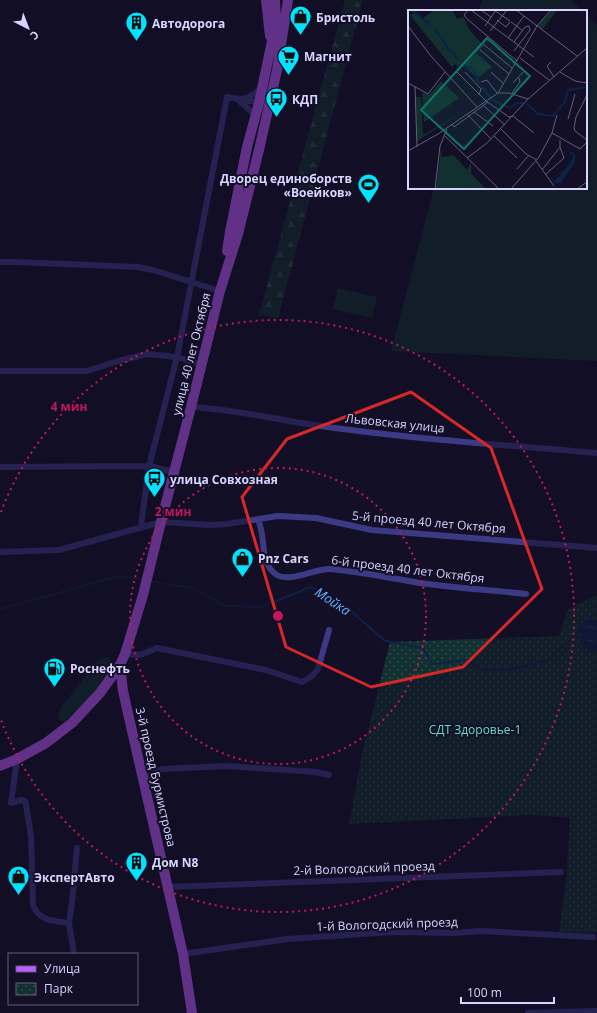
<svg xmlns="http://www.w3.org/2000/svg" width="597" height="1013" viewBox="0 0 597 1013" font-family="'Open Sans',sans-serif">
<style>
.grass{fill:#12302f}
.forest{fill:url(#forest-firs)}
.park{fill:url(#park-dots)}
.water{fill:url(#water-ripples)}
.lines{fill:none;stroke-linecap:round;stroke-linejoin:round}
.stream{stroke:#0c2248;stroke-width:2}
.minor{stroke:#3d3a85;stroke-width:6}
.primary{stroke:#c25bff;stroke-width:10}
.marked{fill:none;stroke:#d62828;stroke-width:3;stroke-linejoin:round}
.ring{fill:none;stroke:#c2185b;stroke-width:2;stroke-dasharray:2 4}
.labels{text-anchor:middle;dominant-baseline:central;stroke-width:4;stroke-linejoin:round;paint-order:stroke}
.poi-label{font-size:12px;font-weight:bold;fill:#d9d4ff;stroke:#130f26;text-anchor:start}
.street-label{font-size:12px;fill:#d9d4ff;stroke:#130f26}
.park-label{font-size:12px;fill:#5fe0c0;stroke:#130f26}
.water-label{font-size:13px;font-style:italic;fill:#62b6ff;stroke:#130f26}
.inset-river{fill:none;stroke:#0c2248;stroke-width:2}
.inset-road{fill:none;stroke:#625e7d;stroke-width:1}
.view{fill:#0f766e;fill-opacity:0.15;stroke:#0f766e;stroke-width:2}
.inset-edge{fill:none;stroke:#d9d4ff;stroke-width:2}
.centre{fill:#c2185b;stroke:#130f26;stroke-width:2}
.ring-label{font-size:12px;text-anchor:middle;font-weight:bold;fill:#c2185b;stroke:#130f26;stroke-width:4;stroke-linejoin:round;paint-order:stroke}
</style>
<defs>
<pattern id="forest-firs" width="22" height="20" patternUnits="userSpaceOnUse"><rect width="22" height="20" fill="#12302f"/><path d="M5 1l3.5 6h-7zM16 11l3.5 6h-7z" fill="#344d4e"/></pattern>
<pattern id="park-dots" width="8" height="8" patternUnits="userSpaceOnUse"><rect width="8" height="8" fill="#12302f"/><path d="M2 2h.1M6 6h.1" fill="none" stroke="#344d4e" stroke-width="1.8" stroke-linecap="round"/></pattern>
<pattern id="water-ripples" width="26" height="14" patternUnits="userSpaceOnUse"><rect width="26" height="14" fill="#0c2248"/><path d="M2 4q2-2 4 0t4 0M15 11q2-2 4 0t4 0" fill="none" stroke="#2f4163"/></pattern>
</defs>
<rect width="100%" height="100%" fill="#130f26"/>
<path class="grass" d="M482,0H571L582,11H479Z
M586,15L597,25V361L391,351L434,188H586Z
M338,288L377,297L372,318L333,309Z
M105,657L109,658L111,664L98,687L90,699L65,721H61L58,717L61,707L97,662Z"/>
<path class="forest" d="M345,0H363L278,318L259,315Z"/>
<path class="park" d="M597,595V933L559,932L566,881L570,818L533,815L349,824L362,754L390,642L559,636L568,609Z"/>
<path class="water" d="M588,619L597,620V650L590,652L580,644L579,632L577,627Z"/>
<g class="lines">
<path class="stream" d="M149,581L192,588L226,606L261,607L311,587L352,612L385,641L423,648L432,664L468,660L480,670H509L549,660L579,632H582
M0,609L119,576L143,580"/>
<path class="minor" d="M243,99L249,97L262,88
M238,100L251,111L255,117
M0,262H16L137,267L153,270L220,291
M0,371H87L118,361L147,354L177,357L202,365
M191,407C235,409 277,420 320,426C412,439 505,445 597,453
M0,467L149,466L174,472
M258,520C267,538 258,563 277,575C291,583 315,568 331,569C361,572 390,578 420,583C455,588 491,590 526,594
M141,526L149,466L177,357L227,97L261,103
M0,552L59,550L161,522L211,525L227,524L278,516L316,518L372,530L597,548
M125,654L140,655L157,648L266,670L302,682L312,676L318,669L329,630
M17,759L11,803L22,800L25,801L26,805L31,836L33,905C39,921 53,921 69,923
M143,779L162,769L227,766L316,772L329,775
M169,887L561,872
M74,954L69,923L72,902L77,848
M183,954L288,939L393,932L455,933L480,931L593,937
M528,1013L597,1011"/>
<path class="primary" d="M266,0L270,36
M227,251L230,232L247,147L259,103L276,22L275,0
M120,665L123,691L130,722L183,954L192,1013
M0,766L17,759L46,743L72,723L100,693L120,665L125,654L143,595L161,522L191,407L220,291L238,234L259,150L277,70L288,0"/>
</g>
<path d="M0 0H597V1013H0ZM411,392L491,448L542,589L463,667L371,687L286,647L242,497L287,439Z" fill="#130f26" fill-opacity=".55" fill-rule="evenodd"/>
<path class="marked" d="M411,392L491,448L542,589L463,667L371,687L286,647L242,497L287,439Z"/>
<g class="ring">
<circle cx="278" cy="616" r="148"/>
<path d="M1 512A296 296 0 1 1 1 720"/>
</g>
<defs>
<symbol id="shop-pin" viewBox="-11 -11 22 30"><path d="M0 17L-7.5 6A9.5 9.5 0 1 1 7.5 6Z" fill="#00e5ff" stroke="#130f26"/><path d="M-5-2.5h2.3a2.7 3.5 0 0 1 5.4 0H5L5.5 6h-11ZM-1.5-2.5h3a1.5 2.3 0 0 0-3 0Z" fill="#111"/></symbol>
<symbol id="building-pin" viewBox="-11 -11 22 30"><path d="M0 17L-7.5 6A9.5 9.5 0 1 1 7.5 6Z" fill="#00e5ff" stroke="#130f26"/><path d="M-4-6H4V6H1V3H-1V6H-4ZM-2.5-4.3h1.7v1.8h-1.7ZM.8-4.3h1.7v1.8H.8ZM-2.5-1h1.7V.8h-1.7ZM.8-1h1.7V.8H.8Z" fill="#111"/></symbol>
<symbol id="supermarket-pin" viewBox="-11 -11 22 30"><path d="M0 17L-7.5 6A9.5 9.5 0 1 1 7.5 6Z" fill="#00e5ff" stroke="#130f26"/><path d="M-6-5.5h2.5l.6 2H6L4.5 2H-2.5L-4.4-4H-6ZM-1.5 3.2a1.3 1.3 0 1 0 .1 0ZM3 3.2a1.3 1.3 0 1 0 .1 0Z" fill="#111"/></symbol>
<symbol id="bus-pin" viewBox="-11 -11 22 30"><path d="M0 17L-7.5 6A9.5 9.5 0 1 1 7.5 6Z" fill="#00e5ff" stroke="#130f26"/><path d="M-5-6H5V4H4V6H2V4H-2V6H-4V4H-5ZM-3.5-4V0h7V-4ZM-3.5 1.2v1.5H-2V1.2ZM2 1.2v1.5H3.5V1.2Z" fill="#111"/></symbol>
<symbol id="stadium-pin" viewBox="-11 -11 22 30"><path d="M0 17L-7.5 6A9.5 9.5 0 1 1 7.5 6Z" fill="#00e5ff" stroke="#130f26"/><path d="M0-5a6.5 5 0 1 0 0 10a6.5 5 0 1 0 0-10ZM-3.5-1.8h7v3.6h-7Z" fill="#111"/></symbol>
<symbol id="fuel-pin" viewBox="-11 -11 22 30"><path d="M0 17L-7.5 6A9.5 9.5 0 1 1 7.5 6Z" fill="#00e5ff" stroke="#130f26"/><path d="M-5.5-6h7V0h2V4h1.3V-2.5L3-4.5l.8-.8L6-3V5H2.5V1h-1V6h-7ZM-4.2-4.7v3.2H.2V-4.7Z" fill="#111"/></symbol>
</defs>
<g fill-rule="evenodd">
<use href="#shop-pin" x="288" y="4" width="25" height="34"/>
<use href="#building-pin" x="124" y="10" width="25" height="34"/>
<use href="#supermarket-pin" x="276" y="44" width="25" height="34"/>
<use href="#bus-pin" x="264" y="86" width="25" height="34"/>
<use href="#stadium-pin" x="356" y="172" width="25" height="34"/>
<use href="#bus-pin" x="142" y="466" width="25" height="34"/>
<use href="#shop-pin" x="230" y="546" width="25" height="34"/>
<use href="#fuel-pin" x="42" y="656" width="25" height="34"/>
<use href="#building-pin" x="124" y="850" width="25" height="34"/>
<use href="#shop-pin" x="6" y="864" width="25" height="34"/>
</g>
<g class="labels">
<g class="poi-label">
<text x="316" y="17">Бристоль</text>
<text x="152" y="23">Автодорога</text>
<text x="304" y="56">Магнит</text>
<text x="292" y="99">КДП</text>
<text x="352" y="178" text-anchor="end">Дворец единоборств<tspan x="352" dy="14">«Воейков»</tspan></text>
<text x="170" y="479">улица Совхозная</text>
<text x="258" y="558">Pnz Cars</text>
<text x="70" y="668">Роснефть</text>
<text x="152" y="862">Дом N8</text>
<text x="34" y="877">ЭкспертАвто</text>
</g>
<g class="street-label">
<text transform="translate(191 354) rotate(-76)">улица 40 лет Октября</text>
<text transform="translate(395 423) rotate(6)">Львовская улица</text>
<text transform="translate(429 522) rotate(5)">5-й проезд 40 лет Октября</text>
<text transform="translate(408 569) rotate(7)">6-й проезд 40 лет Октября</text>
<text transform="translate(156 777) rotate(77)">3-й проезд Бурмистрова</text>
<text transform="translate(364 868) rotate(-2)">2-й Вологодский проезд</text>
<text transform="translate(387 924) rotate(-2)">1-й Вологодский проезд</text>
</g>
<g class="park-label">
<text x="475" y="729">СДТ Здоровье-1</text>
</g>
<g class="water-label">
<text transform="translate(333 601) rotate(33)">Мойка</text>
</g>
</g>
<g transform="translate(408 10)">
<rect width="179" height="179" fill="#130f26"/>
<path d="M144,0H149L135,19L130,16ZM33,71L51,88L16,112L14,82L21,85ZM33,138L34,147L45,145L78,179H28Z" fill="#12302f"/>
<path d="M8,87H13L15,125L58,100L9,131Z" fill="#12302f"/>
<path d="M63,153L64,179H61L59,160Z" fill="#12302f"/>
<path d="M27,0H45L49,9L55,7L62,21L76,36L68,43L84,57L70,68L57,57H51L47,54L44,57L2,5L8,2L15,8Z" fill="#12302f"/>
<path d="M159,140L167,144V152L153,173H145L163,152L165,146Z" fill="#0c2248"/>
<path class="inset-river" d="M4,0L22,15M27,20L37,33L40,40L46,43L50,50M55,56L63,58L68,63L71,75M73,77L85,90L101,98L109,93H115M119,94L130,104L145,106L157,92L160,80L179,77"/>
<path class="inset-road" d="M60,0L56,5L59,9L109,51M63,0L126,47M73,0L83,7M86,0L102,11M108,0L169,46M89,10L98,17L102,12M103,12L114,20M0,16L22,45L69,97M77,16L88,0M82,21L99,0M100,28L116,6M106,32L117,17L121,16L122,20L106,41M74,33L104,58M72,40L101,64M112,48L141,70M143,52L139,56L146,67M48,61L78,91L101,107L105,106L126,123M57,62L73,79L71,85M83,62L96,74M152,62L167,71L179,73M73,72L79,70L89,83M0,73L20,84L37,62M105,73L115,62M7,76L9,137M90,83L129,16L143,0M104,83L112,72L111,68M76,96L97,115M66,102L85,116M60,105L83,129M160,109L167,84M44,114L46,117L80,92M166,118L168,107L179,85M166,118L167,121L179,130M93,119L118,144L129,150M144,123L172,139L179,132M30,124L90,83H101L120,89L179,38M36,125L91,179M86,126L109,148M0,141L30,124M59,148L79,133L120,89M128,151L146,176M109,159L121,145M134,160L152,137V130M138,164L156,148L152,137M27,179L32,136L39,119M103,179L131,147L144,123L149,105M169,179L179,172"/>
<path class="view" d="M79,28L122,66L56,139L13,100Z"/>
<rect width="179" height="179" class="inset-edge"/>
</g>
<circle cx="278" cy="616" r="6" class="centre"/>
<g class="ring-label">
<text x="69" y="411">4 мин</text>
<text x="173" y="516">2 мин</text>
</g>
<rect x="8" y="953" width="130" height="52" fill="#130f26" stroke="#625e7d"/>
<rect x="16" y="966" width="20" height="6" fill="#c25bff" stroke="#625e7d"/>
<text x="44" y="973" font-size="12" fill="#d9d4ff">Улица</text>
<rect x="16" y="983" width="20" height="12" fill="url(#park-dots)" stroke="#625e7d"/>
<text x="44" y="993" font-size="12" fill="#d9d4ff">Парк</text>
<g transform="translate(28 28) rotate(138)" stroke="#130f26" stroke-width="3" paint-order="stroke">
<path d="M0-3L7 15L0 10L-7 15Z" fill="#d9d4ff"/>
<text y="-6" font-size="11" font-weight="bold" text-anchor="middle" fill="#d9d4ff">С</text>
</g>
<path d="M461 997v6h93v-6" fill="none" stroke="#d9d4ff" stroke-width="2"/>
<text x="467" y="997" font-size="12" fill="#d9d4ff" stroke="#130f26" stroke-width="3" paint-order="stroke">100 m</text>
</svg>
